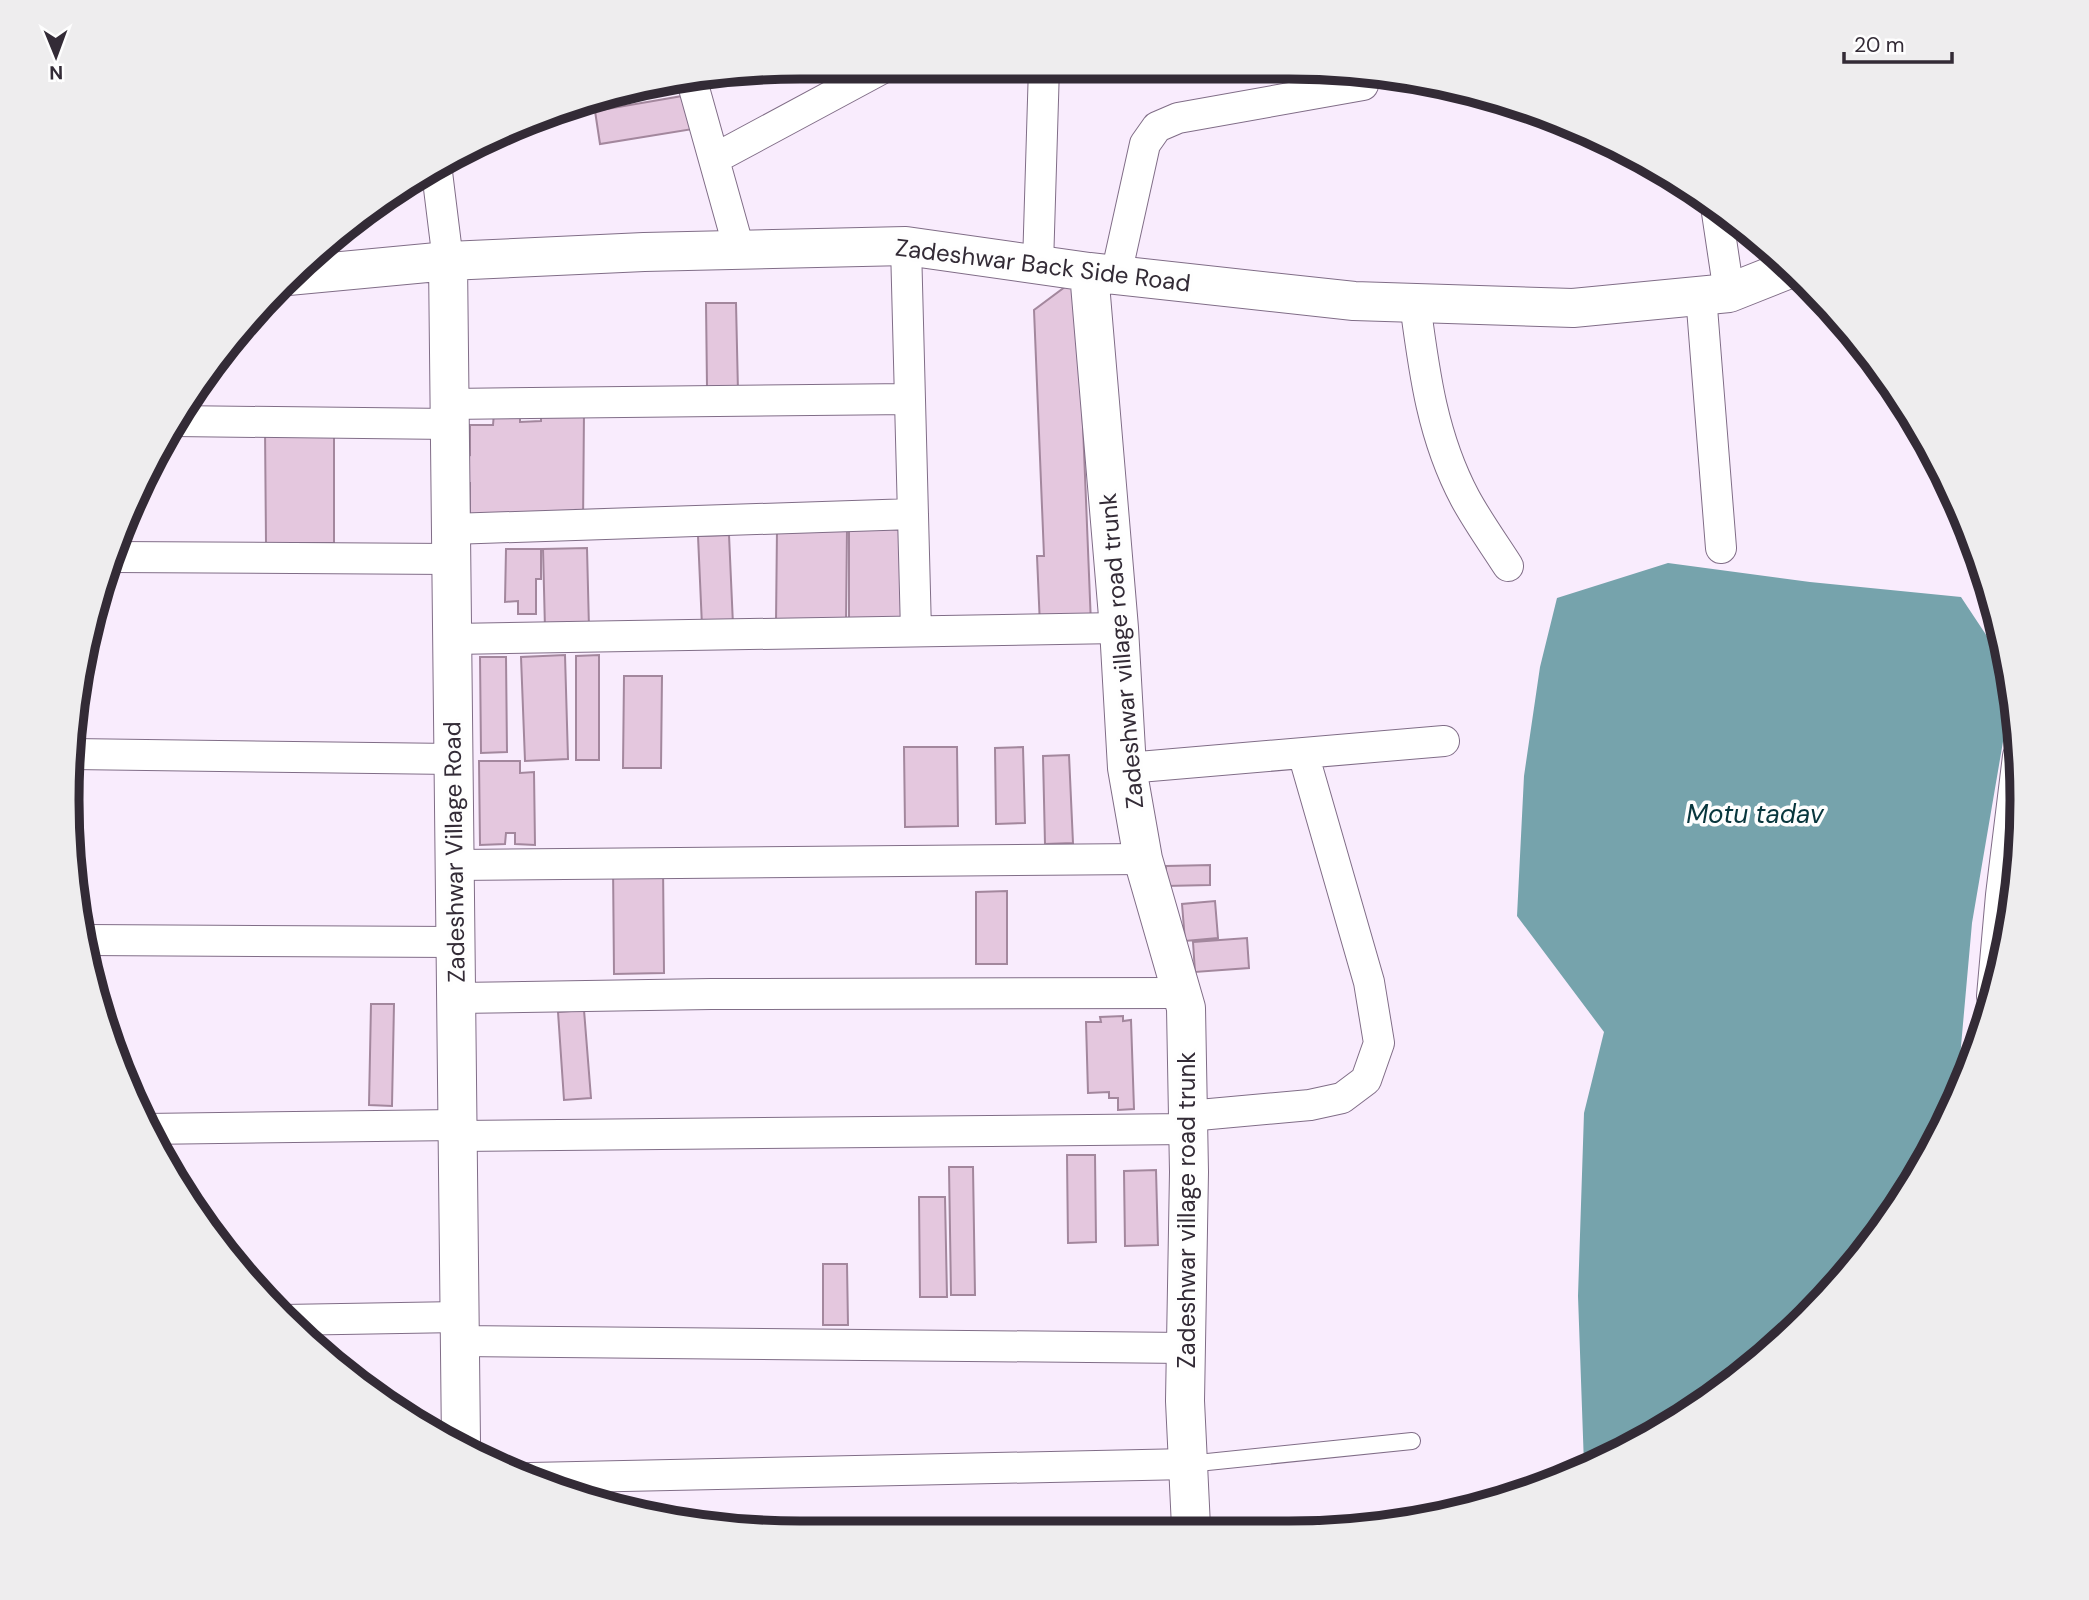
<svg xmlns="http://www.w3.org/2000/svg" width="2089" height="1600" viewBox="0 0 2089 1600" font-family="'DM Sans',sans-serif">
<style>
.water{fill:#76a3ac}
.building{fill:#e4c7de;stroke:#a3879d;stroke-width:2}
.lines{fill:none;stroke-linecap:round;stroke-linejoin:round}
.service-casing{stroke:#806d87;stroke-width:18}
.minor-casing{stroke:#806d87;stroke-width:32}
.tertiary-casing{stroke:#806d87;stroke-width:40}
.service{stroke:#fff;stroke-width:16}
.minor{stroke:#fff;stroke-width:30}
.tertiary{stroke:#fff;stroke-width:38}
.labels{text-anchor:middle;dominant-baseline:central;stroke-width:7;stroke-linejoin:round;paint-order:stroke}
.street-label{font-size:24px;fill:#332b36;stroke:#fefefe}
.water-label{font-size:26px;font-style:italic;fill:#08363d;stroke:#fefefe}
.rim{fill:none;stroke:#332b36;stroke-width:9}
</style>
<rect width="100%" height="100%" fill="#f9ecfd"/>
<path class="water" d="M1668,563L1810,582L1961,597L2010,671L2012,689L1972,923L1956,1102L1899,1208L1807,1319L1696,1410L1584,1465L1578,1296L1584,1113L1604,1032L1517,916L1524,776L1540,667L1557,598Z"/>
<path class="building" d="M688,95L693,129L600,144L595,111Z
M1077,278L1091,624L1040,626L1037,556H1044L1034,310Z
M706,303H736L738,392L707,387Z
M541,410L584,411L583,527L470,517V483H465V454L470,455V425H493L494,413H520V422L541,421Z
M265,428H334V543H266Z
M849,526H904L903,619L849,618Z
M777,529H847L846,623H776Z
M729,535L733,625L702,626L698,536Z
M587,548L589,628L545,629L543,549Z
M506,549H541V579H536V614H518V601L505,602Z
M565,655L568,759L525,761L521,657Z
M599,655V760H576V656Z
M480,657H506L507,752L481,753Z
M624,676H662L661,768H623Z
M904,747H957L958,826L905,827Z
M1023,747L1025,823L996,824L995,748Z
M1069,755L1073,843L1045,844L1043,756Z
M479,761H520V773L534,772L535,845L515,844V833H506L505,844L480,845Z
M663,863L664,973L614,974L613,864Z
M1210,865V885L1166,886V866Z
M1007,891V964H976V892Z
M1215,901L1218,938L1185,941L1182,904Z
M1247,938L1249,968L1195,972L1193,942Z
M371,1004H394L392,1106L369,1105Z
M584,1010L591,1098L564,1100L558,1012Z
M1123,1016V1021L1131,1020L1134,1109L1118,1110V1098H1109V1092L1088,1093L1086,1022H1101L1100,1017Z
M1067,1155H1095L1096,1242L1068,1243Z
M949,1167H973L975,1295H951Z
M1156,1170L1158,1245L1125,1246L1124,1171Z
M919,1197H945L947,1297H920Z
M823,1264H847L848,1325H823Z"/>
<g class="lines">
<defs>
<path id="service" d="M1188,1464L1412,1441"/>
<path id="minor" d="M692,81L739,249
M714,159L885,67
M436,164L448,261
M1716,206L1729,293
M906,246L916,631
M1038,265L1044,67
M1116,275L1145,144L1157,127L1178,118L1363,85
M1701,295L1721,548
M1415,303C1424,371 1432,436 1465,498C1478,522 1494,544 1508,566
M449,404L910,399
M174,421L450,424
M451,529L913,514
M113,557L451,559
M452,639L1119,628
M73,754L453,759
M1127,768L1444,741
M455,865L1143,859
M85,940L455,942
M1992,996L2001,895L2018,756
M456,998L711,994L1181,993
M1188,1116L1310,1105L1342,1098L1366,1080L1379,1043L1369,982L1303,753
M145,1129L457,1125
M458,1136L1188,1129
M283,1320L459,1317
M459,1341L1186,1348
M530,1478L1188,1464"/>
<path id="tertiary" d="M448,261L461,1444
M1089,272L1119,628L1127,768L1143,859L1186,1008L1189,1172L1185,1401L1191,1527
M288,276L448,261L644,252L906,246L1089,272L1354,301L1573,308L1729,293L1792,268"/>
</defs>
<use href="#service" class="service-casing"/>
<use href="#minor" class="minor-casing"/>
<use href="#tertiary" class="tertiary-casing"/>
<use href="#service" class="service"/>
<use href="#minor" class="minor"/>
<use href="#tertiary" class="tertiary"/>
</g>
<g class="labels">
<g class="street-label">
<text transform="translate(1043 265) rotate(7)">Zadeshwar Back Side Road</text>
<text transform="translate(1121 651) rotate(-95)">Zadeshwar village road trunk</text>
<text transform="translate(454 852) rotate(-91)">Zadeshwar Village Road</text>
<text transform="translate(1186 1210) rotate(-90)">Zadeshwar village road trunk</text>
</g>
<g class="water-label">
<text x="1755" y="814">Motu tadav</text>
</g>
</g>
<path d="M0 0H2089V1600H0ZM800 79H1289A721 721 0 0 1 2010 800V800A721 721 0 0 1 1289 1521H800A721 721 0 0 1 79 800V800A721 721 0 0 1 800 79Z" fill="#eeedee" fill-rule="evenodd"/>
<path class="rim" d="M800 79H1289A721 721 0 0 1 2010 800V800A721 721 0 0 1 1289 1521H800A721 721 0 0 1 79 800V800A721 721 0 0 1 800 79Z"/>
<g transform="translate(56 56) rotate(179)" stroke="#fefefe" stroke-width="5" paint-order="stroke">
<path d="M0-5L12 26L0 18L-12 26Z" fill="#332b36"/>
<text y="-10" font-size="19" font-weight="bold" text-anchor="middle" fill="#332b36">N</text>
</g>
<path d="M1844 52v10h108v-10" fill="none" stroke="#332b36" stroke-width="3.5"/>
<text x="1854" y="52" font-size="21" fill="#332b36" stroke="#fefefe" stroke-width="5" paint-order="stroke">20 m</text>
</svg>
